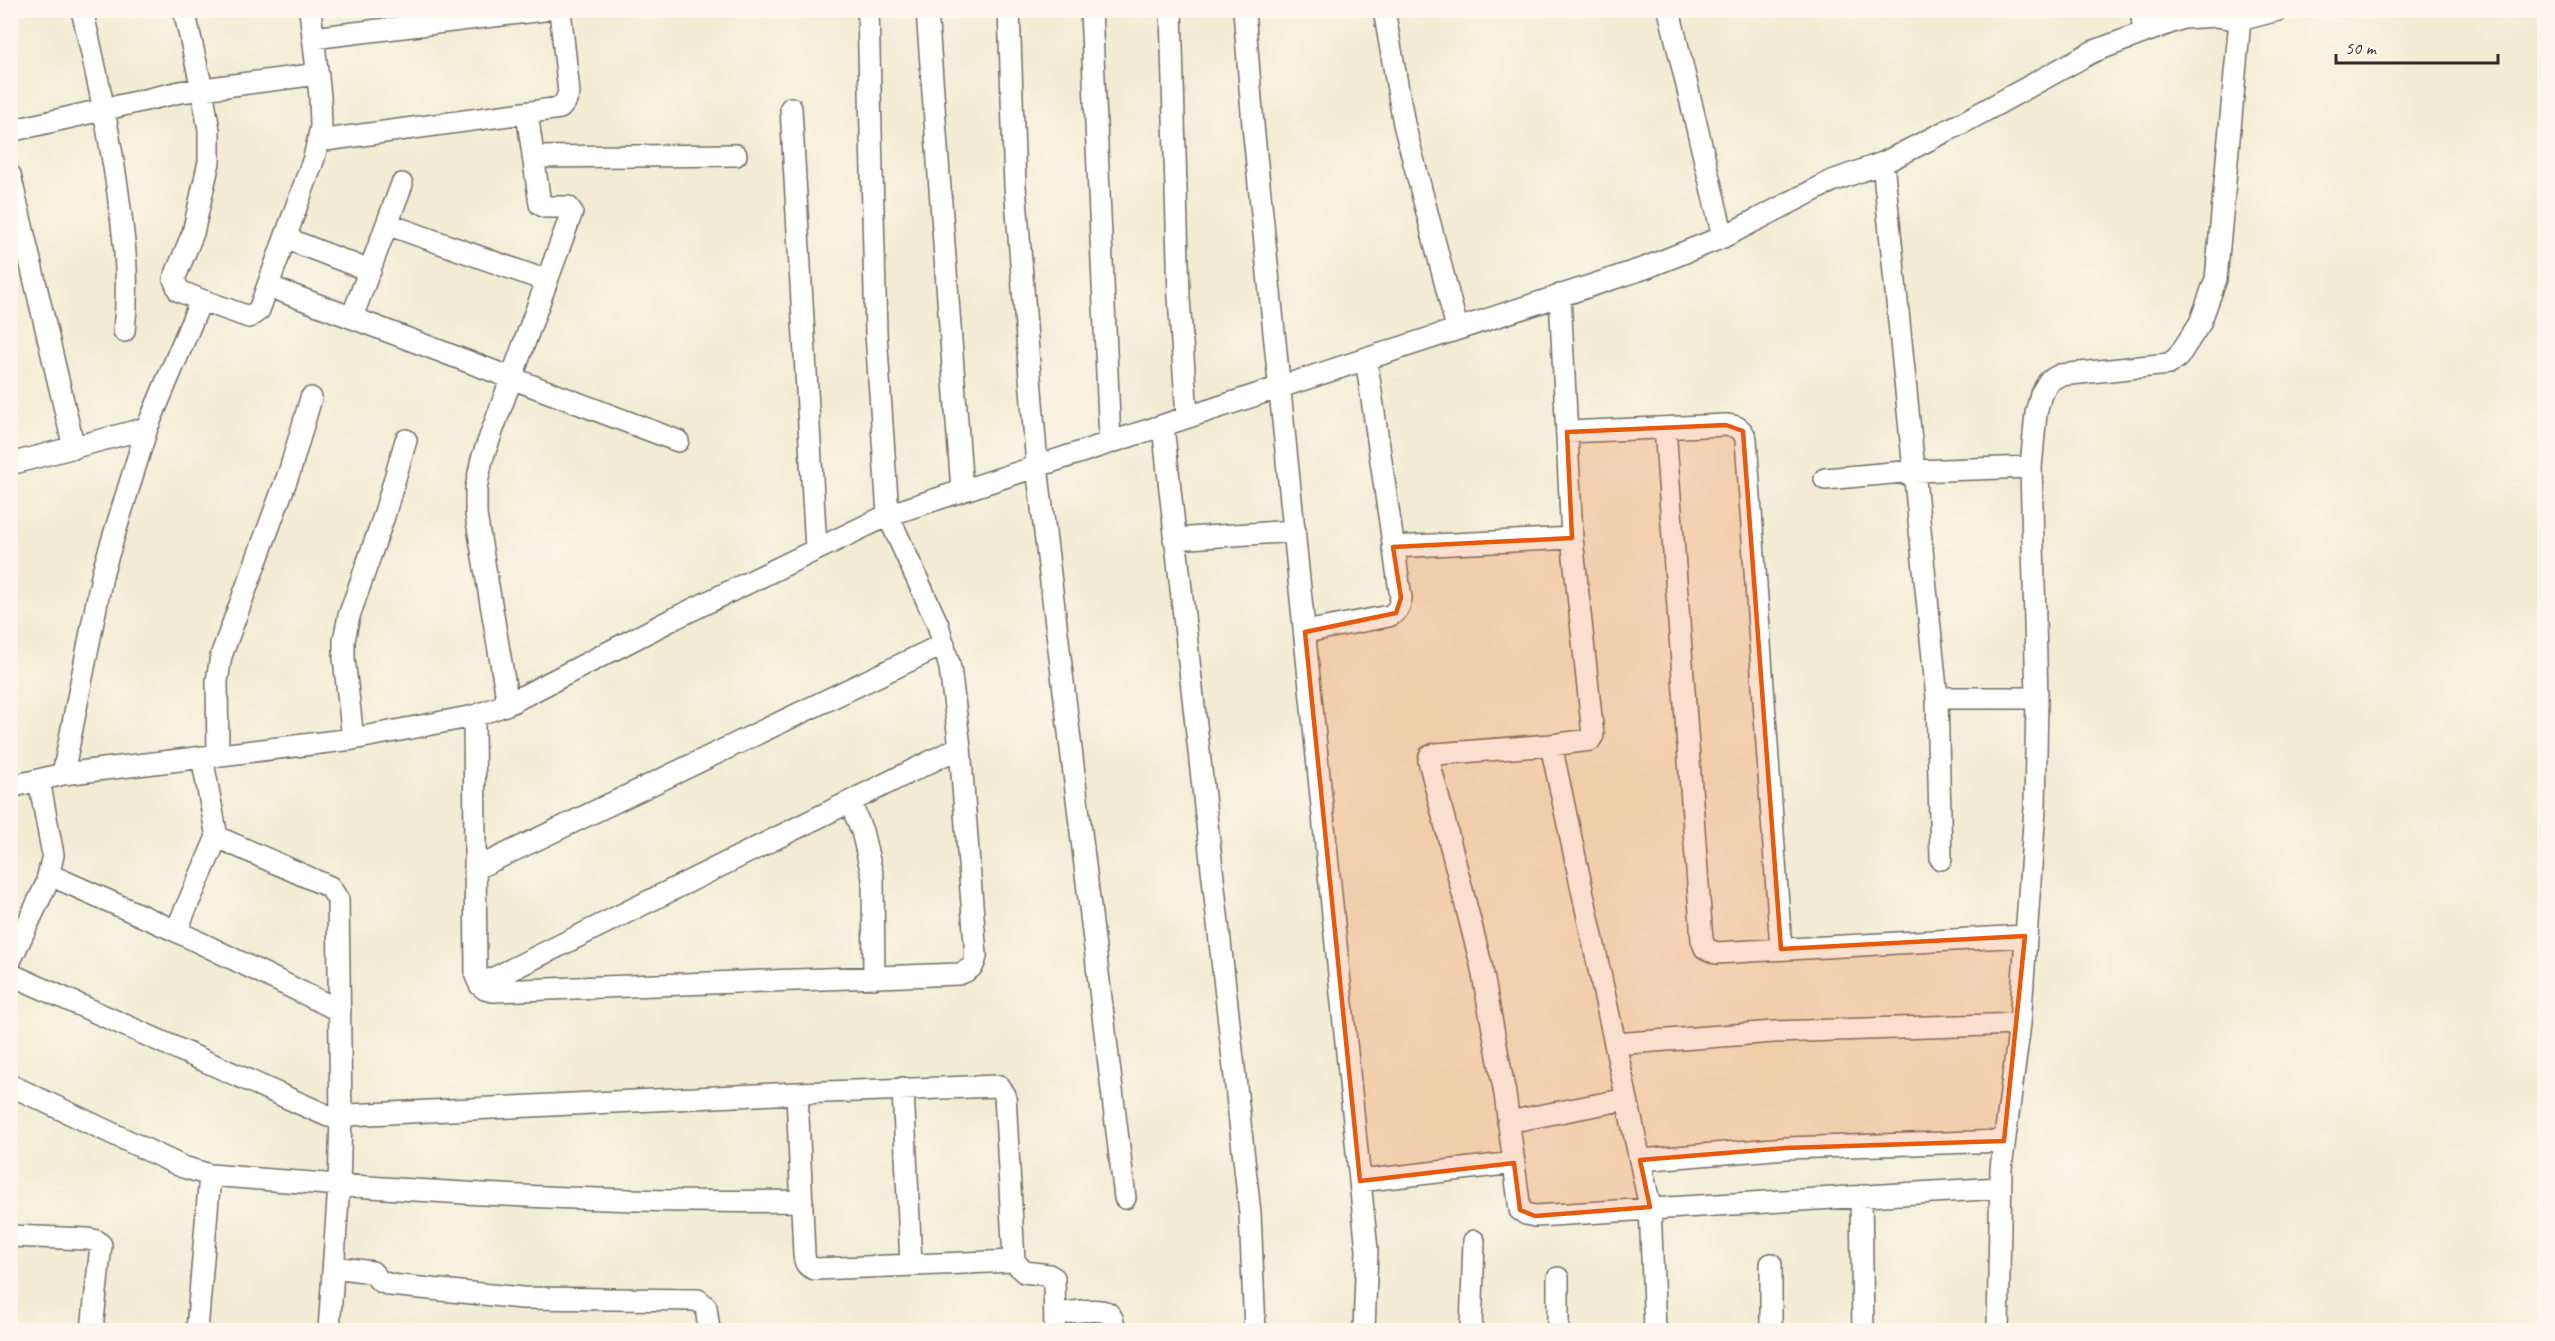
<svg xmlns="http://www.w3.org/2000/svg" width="2555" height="1341" viewBox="0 0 2555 1341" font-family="Caveat,sans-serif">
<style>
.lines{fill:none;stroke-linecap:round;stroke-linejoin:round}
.minor-casing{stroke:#716e66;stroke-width:24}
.minor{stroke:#fff;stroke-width:21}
.marked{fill:#e8590c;fill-opacity:0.2;stroke:#e8590c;stroke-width:4.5;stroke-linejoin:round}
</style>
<rect width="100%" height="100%" fill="#fbf7ec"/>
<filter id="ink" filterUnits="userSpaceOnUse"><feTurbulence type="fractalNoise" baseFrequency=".0167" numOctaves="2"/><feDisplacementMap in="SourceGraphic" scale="12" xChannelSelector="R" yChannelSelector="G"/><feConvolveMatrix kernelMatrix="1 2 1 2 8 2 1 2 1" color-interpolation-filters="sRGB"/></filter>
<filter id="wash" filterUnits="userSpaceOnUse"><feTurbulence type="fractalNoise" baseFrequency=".008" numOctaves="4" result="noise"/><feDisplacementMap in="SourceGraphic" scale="24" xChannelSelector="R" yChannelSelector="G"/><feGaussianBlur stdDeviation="1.35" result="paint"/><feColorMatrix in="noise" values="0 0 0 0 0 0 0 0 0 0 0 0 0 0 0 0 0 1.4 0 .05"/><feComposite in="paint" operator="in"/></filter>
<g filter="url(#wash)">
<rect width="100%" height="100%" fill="#f3ebd3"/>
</g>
<g filter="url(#ink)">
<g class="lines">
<defs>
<path id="minor" d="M82,10C96,69 108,126 117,186C124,238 130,278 124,331
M184,10L202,89L209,130V162L193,233L174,279L179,291L201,300
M927,10L962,491
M1009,10L1015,186L1037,466L1125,1198
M1091,10L1110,442
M1171,10L1179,297L1187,417
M1244,10L1253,125L1367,1250L1364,1330
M1384,10L1404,124L1457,328
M1669,10L1723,237
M2141,10L2144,32
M313,38L544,10
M791,108L816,549
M10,131L180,92L318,74
M318,141L560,108L565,102L569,93L560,10
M533,157L736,155
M1883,163L1937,698H2037
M10,175L74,448
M387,224L547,281
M285,238L370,271
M268,286L678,441
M1560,295L1572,538L1593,735L1590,740L1551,745L1650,1207L1655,1330
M352,317L402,184
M1163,426L1250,1213L1255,1330
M1665,428L1702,940L1705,948L1716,953L2025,936
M1567,432L1726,425C1737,426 1742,428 1746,439L1781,949
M10,464L147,428
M1825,479L1914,471L2031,467
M1174,539L1295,531
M1393,547L1572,538
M1305,632L1389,616C1398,612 1399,607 1401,598L1366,358
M1937,698L1941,859
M508,704L476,515V488L482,459L572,212L568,207H545L540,204L527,113
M474,716L476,976L480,985L960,747
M353,739L344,658V640L349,616L384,516L406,440
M1551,745L1436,754L1430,756L1429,761L1481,964L1505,1094L1520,1210L1526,1214L1535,1216L2000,1188
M218,755L217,681L221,656L290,470L311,398
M63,774L103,571L147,428L201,300L249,317L259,310L314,158L321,127L320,96L310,10
M10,787L63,774L353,739L474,716L508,704L675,618L888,515L1645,268L1723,237L1832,181L1883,163L1968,120L2092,52L2183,18L2216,16L2240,20L2278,10
M850,802L862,831L873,878L874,978
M217,837L330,887L338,900L341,1117L339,1185L329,1330
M475,869L944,644
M50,875L176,931L340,1011
M176,931L217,837L202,757
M10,961L46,885L53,855L39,780
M10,974L328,1116L797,1093L999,1086L1005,1095L1014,1261L1024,1272L1049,1275L1054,1278L1055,1330
M480,985L485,989L493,991L959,974C970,970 974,967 976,956L960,747L950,668L938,625L888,515L876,333L868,10
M1615,1044L1774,1032L2020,1024
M10,1085L183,1167L210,1175C407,1191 604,1204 802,1201
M903,1088L911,1265
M797,1093L804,1254C805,1263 806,1266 815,1269L1014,1261
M1508,1122L1627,1099
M1640,1160L1786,1148L2004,1141
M1360,1181L1514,1163
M1861,1196L1863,1330
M10,1236L88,1239L97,1241L101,1245L92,1330
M1771,1264V1330
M334,1267L372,1272L380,1281L390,1285L522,1298L698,1300L706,1307L709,1330
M1558,1278V1330
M1055,1314C1067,1313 1098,1307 1108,1313C1113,1317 1114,1325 1114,1330
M197,1330L210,1175
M1471,1330L1474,1241
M1998,1330L2001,1168L2020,1024L2035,809L2037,698L2031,467L2036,413L2041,394L2049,381L2060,375L2169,364L2178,357L2200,323L2216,279L2240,20"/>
</defs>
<use href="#minor" class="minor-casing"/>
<use href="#minor" class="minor"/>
</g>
</g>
<path class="marked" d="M1726,425L1743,431L1781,949L2025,936L2004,1141L1786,1148L1640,1160L1650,1207L1535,1216L1520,1210L1514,1163L1360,1181L1305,632L1396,613L1401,598L1393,547L1572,538L1567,432Z"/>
<rect width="2555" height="1341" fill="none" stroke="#fbf7ec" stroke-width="36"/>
<path d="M2336 54v9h162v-9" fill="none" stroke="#2b2b2b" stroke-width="3"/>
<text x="2345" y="54" font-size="18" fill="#2b2b2b" stroke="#fbf7ec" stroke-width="4.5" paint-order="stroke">50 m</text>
</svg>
